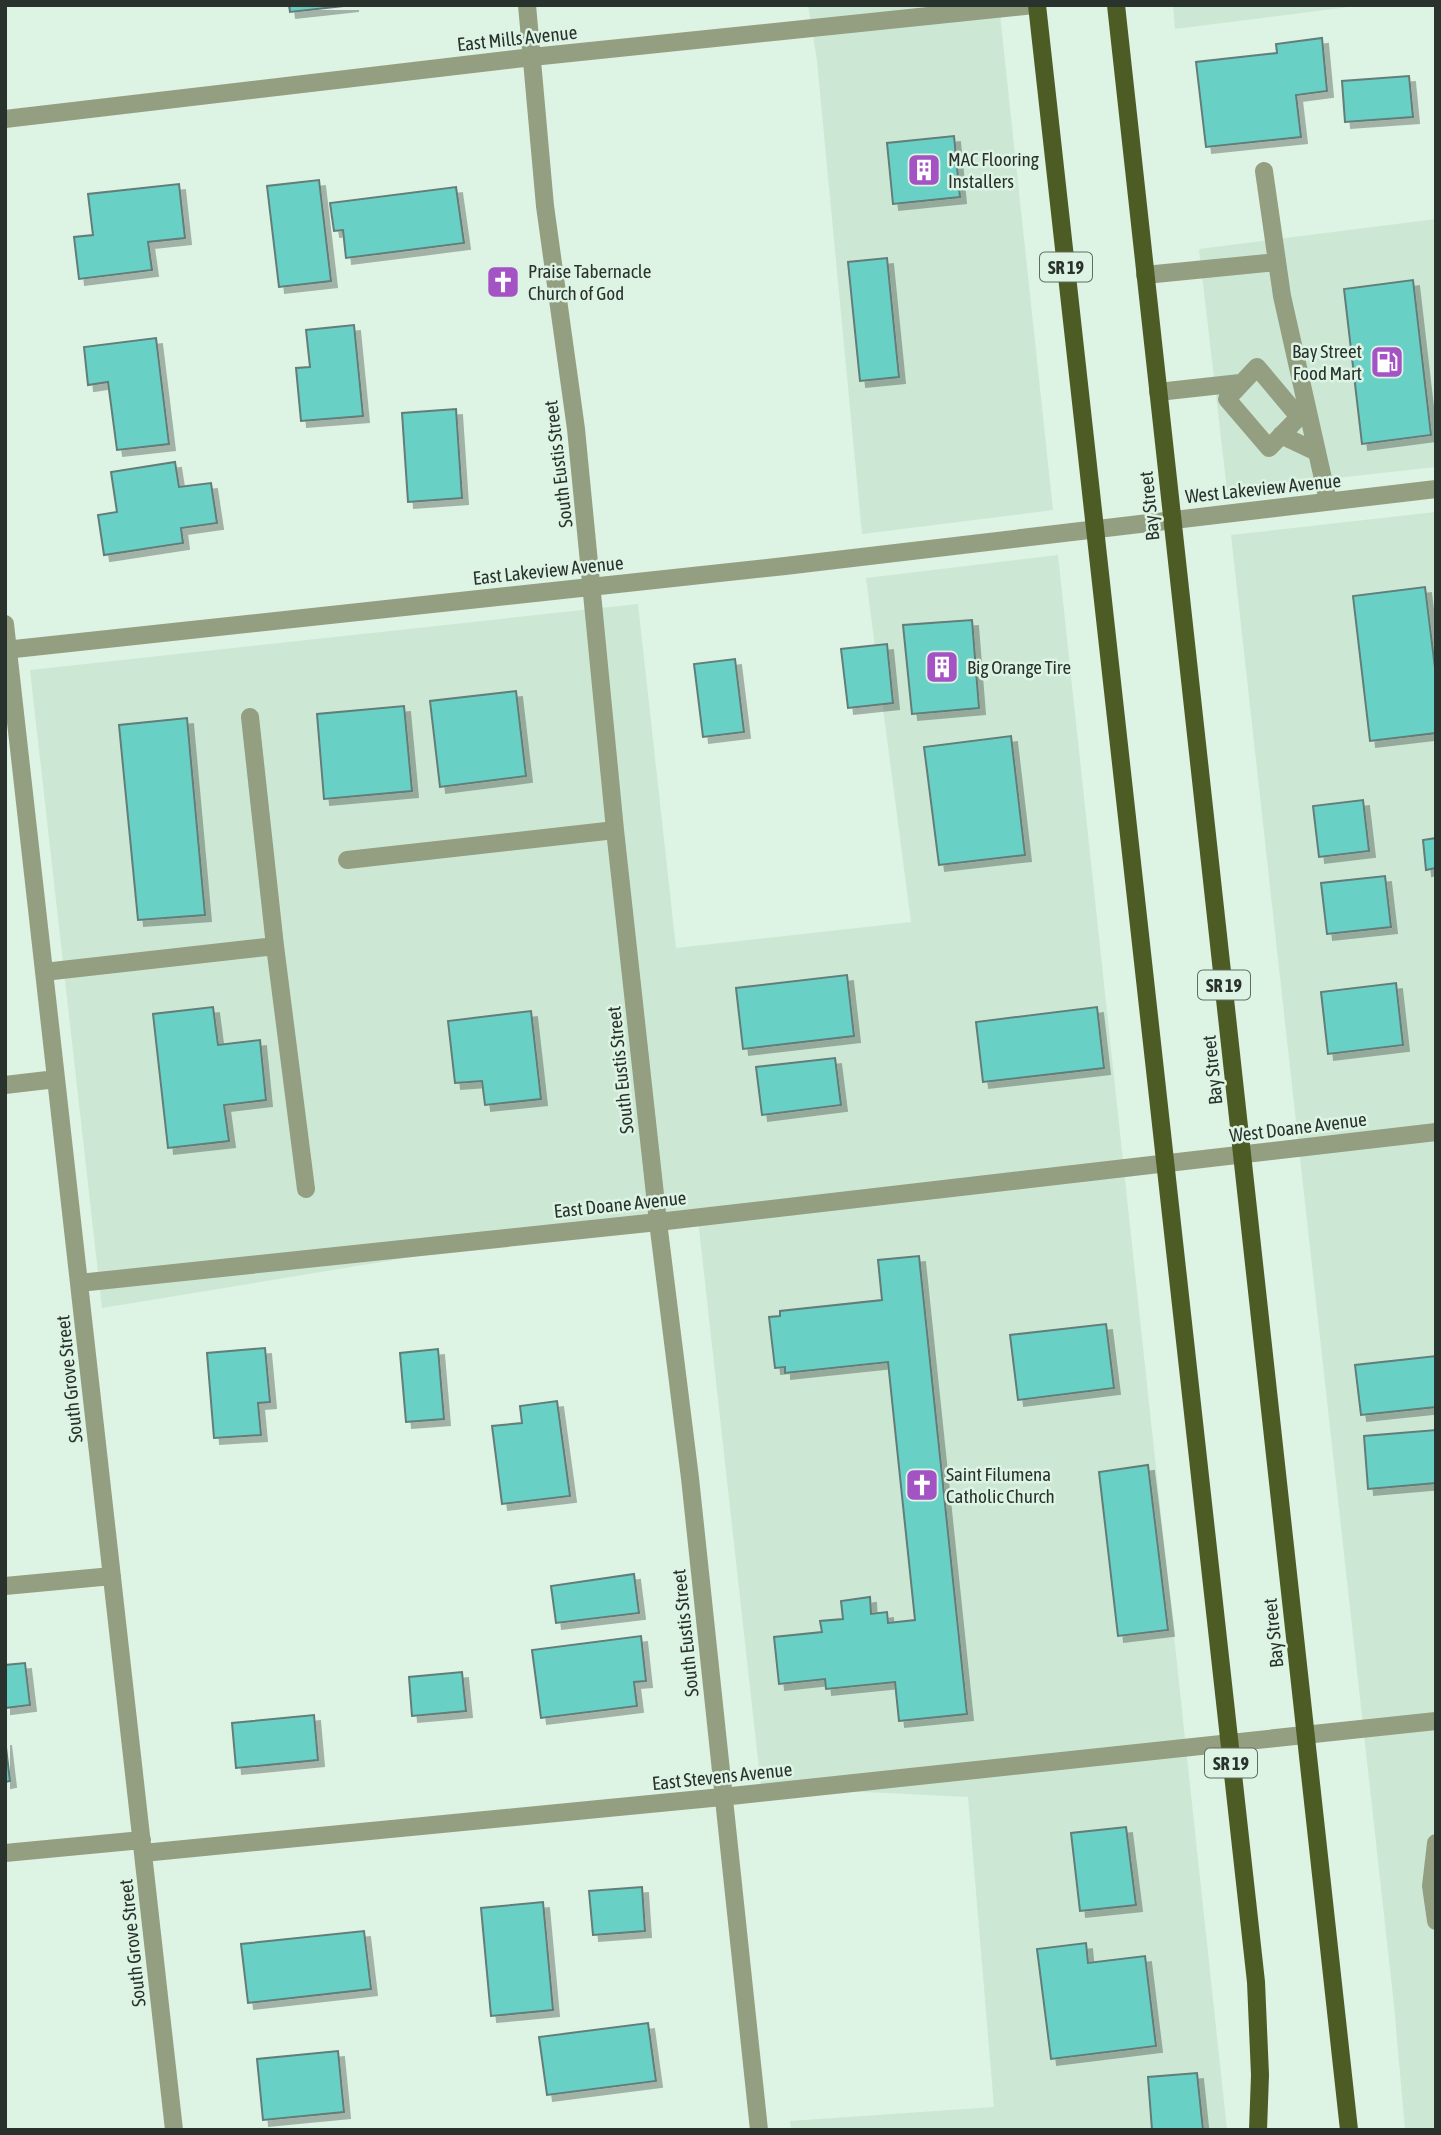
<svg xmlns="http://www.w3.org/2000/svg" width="1441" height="2135" viewBox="0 0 1441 2135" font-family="'Asap Condensed',sans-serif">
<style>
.built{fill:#cce8d4}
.building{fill:#69d0c6;stroke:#637d79;stroke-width:2;filter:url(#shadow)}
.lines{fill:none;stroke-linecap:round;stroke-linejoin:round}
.minor{stroke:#949e80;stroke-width:18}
.major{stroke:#4d5c24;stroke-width:18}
.labels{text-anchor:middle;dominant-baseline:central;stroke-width:5;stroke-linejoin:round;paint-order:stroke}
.shield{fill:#ddf3e3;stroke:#606c64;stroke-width:2}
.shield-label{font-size:18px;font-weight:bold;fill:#2a322d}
.street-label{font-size:19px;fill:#2a322d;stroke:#ddf3e3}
.poi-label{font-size:19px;fill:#2a322d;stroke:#ddf3e3;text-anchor:start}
</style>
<defs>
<filter id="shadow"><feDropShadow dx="6" dy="6" stdDeviation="0" flood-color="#0004"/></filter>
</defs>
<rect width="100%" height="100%" fill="#ddf3e3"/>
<path class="built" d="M808,5H999L1053,510L862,534L817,61Z
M1173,5H1364L1175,29Z
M1436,219V467L1227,490L1199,249Z
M1436,512V2130H1405L1394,2005L1231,535Z
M1058,555L1227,2130H791L790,2121L994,2107L968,1797L761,1787L697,1210L102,1308L30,670L638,604L676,948L911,922L866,578Z"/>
<path class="building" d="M289,5H353L290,12Z
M1322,38L1327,91L1296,95L1301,137L1206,147L1196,62L1277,53L1276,44Z
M1409,76L1413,117L1345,122L1342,81Z
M954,136L960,197L893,204L887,143Z
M319,180L331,281L279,287L267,186Z
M179,184L185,238L148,242L152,270L79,279L74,237L93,235L88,194Z
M456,187L464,243L346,258L343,230L334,231L330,203Z
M887,258L899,377L860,381L848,262Z
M1413,280L1431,435L1362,444L1344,289Z
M354,325L363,416L301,421L296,368L310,367L306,330Z
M156,338L169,444L117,450L108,382L88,385L84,347Z
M456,409L462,498L408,502L402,413Z
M175,462L179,487L211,483L217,523L181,528L183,543L104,555L98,515L117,512L111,472Z
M1425,587L1436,676V733L1370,741L1353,596Z
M972,620L979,708L912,714L903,625Z
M887,644L893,703L848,708L841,649Z
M735,659L744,732L703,737L694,664Z
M516,691L526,776L440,787L430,701Z
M404,706L412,791L324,799L317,714Z
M187,718L205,915L138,920L119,725Z
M1011,736L1025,855L939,865L924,747Z
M1363,800L1369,851L1319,857L1313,806Z
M1436,838V868L1426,870L1423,840Z
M1385,876L1391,927L1327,934L1321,883Z
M847,975L854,1036L743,1049L736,988Z
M1396,983L1403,1045L1328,1054L1321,992Z
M213,1007L218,1045L260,1040L266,1100L224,1105L229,1141L168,1148L153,1014Z
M1097,1007L1104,1068L983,1082L976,1022Z
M531,1011L541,1099L485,1105L482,1081L455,1083L448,1021Z
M835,1058L841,1105L762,1115L756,1067Z
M919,1256L967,1714L899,1721L895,1682L826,1689L825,1679L779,1684L774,1637L822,1632L820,1621L843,1619L841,1601L870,1597L871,1614L887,1612L888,1623L915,1620L888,1362L785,1373V1367L775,1368L769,1317L780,1316V1311L882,1300L878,1260Z
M1106,1324L1114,1388L1018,1400L1010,1335Z
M265,1348L270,1402L258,1403L261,1435L214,1438L207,1353Z
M438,1349L444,1419L406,1422L400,1353Z
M1436,1356V1407L1361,1415L1355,1365Z
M557,1401L570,1496L502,1504L492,1426L522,1423L520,1406Z
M1436,1430V1483L1368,1489L1364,1436Z
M1148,1465L1168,1630L1118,1636L1099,1472Z
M634,1574L639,1613L556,1623L551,1586Z
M641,1636L646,1681L634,1682L637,1706L541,1718L532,1650Z
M25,1663L30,1705L5,1708V1665Z
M462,1672L466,1711L412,1716L409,1677Z
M314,1715L318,1760L236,1768L232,1723Z
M5,1739L10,1781L5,1782Z
M1126,1827L1136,1905L1080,1911L1071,1833Z
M642,1887L645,1931L593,1935L589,1891Z
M543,1902L553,2010L491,2016L481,1908Z
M364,1931L371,1989L248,2003L241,1944Z
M1086,1943L1088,1963L1145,1956L1156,2046L1051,2059L1037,1949Z
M648,2023L656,2081L547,2095L539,2037Z
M338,2051L344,2112L263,2120L257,2059Z
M1197,2073L1203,2130H1152L1148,2077Z"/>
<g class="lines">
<path class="minor" d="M527,5L545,206L576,429L615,830L658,1222L690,1478L759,2130
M5,119L532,57L1034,5
M1264,171L1282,296L1328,501
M1145,275L1277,262
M1257,367L1299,417L1269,448L1227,399Z
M1158,392L1240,383
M1281,435L1317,452
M5,624L174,2130
M5,650L785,566L1436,489
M250,717L275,946
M347,860L615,830
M44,972L275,946L306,1189
M5,1085L56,1079
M79,1283L658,1222L1436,1132
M5,1586L112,1576
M1436,1843L1431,1886L1436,1921
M5,1853L142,1840
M143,1853L722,1797L1436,1721"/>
<path class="major" d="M1037,5L1256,1982L1260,2075L1258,2130
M1116,5L1349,2130"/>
</g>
<defs>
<symbol id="building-square" viewBox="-11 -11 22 22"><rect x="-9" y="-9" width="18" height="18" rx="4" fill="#a453c4" stroke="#ddf3e3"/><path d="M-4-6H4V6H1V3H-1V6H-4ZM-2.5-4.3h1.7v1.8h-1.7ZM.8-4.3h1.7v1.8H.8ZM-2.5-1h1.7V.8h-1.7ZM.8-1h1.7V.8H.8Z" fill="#fff"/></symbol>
<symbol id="church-square" viewBox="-11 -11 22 22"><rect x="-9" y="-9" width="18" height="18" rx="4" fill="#a453c4" stroke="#ddf3e3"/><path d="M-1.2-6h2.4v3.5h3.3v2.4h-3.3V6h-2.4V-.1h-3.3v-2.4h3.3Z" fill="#fff"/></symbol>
<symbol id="fuel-square" viewBox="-11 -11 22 22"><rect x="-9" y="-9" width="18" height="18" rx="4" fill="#a453c4" stroke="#ddf3e3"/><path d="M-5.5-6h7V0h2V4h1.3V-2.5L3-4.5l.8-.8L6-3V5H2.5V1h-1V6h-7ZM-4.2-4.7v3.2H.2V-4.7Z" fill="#fff"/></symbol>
</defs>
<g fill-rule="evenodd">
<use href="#building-square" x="905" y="151" width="38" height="38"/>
<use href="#church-square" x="484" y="263" width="38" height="38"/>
<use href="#fuel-square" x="1368" y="343" width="38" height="38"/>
<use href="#building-square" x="923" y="648" width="38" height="38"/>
<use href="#church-square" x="903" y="1466" width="38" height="38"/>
</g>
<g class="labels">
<g class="shield">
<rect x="1040" y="252.5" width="52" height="29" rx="5"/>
<rect x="1198" y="970.5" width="52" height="29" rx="5"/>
<rect x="1205" y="1748.5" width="52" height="29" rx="5"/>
</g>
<g class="shield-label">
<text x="1066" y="267">SR 19</text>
<text x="1224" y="985">SR 19</text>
<text x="1231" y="1763">SR 19</text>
</g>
<g class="street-label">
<text transform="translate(517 38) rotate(-6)">East Mills Avenue</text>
<text transform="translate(558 464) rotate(-97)">South Eustis Street</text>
<text transform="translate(1263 488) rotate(-6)">West Lakeview Avenue</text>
<text transform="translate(1149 506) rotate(-96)">Bay Street</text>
<text transform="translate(548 570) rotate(-6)">East Lakeview Avenue</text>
<text transform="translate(620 1070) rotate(-96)">South Eustis Street</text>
<text transform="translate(1212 1070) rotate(-96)">Bay Street</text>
<text transform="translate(1298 1127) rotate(-7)">West Doane Avenue</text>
<text transform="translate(620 1204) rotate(-6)">East Doane Avenue</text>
<text transform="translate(69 1379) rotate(-96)">South Grove Street</text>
<text transform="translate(685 1633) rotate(-96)">South Eustis Street</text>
<text transform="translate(1273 1633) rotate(-96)">Bay Street</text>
<text transform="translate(722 1776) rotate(-6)">East Stevens Avenue</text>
<text transform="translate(132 1943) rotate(-96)">South Grove Street</text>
</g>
<g class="poi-label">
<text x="948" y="159">MAC Flooring<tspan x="948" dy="22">Installers</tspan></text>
<text x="528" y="271">Praise Tabernacle<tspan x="528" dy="22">Church of God</tspan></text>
<text x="1362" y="351" text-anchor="end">Bay Street<tspan x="1362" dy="22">Food Mart</tspan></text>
<text x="967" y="667">Big Orange Tire</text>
<text x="946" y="1474">Saint Filumena<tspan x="946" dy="22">Catholic Church</tspan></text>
</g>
</g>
<rect width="1441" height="2135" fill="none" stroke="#2a322d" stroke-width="14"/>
</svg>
